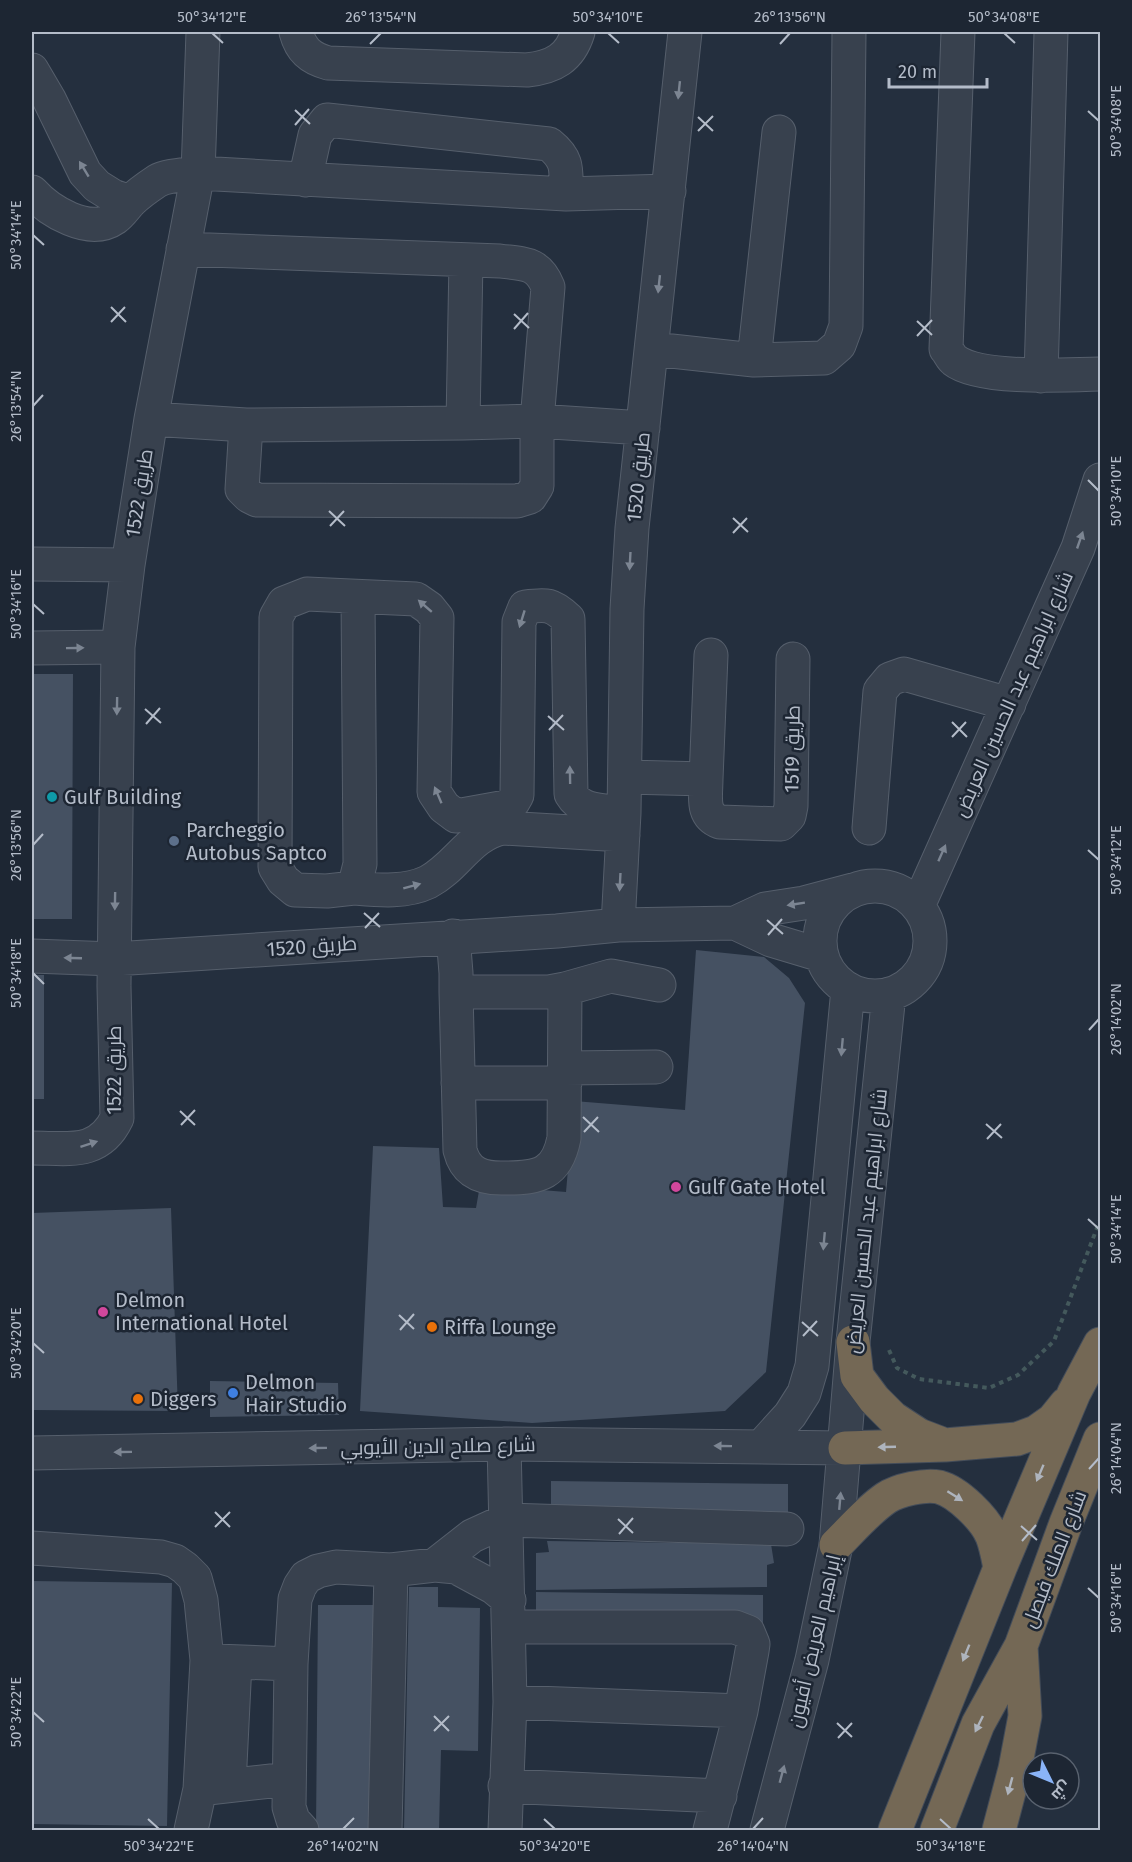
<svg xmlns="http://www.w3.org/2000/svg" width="1132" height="1862" viewBox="0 0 1132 1862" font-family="'Fira Sans',Cairo,sans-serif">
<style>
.building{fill:#455162}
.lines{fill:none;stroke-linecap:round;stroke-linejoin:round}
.minor-casing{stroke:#565f6c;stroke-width:35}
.highway-casing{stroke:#434c59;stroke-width:35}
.path{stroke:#44595c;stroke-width:4;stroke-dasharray:4.5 4.5;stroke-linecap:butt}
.minor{stroke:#38414e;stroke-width:33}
.highway{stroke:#746855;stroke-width:33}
.oneway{fill:#7c8592}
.oneway2{fill:#aeb4bd}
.ticks{fill:none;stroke:#b4bcc9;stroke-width:2}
.culture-dot{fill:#0f9aa8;stroke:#1d2633;stroke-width:2}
.service-dot{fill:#5c6f8a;stroke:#1d2633;stroke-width:2}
.hotel-dot{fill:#d1479c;stroke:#1d2633;stroke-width:2}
.food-dot{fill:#e8710a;stroke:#1d2633;stroke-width:2}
.shop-dot{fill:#3f7fe0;stroke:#1d2633;stroke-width:2}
.labels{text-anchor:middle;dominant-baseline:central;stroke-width:5;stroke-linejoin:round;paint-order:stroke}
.street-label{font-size:20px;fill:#b4bcc9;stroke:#1d2633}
.poi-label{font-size:20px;fill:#b4bcc9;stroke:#1d2633;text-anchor:start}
.neatline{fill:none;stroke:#b4bcc9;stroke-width:2}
.ticks-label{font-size:15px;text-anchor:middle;fill:#b4bcc9}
</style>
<rect width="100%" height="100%" fill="#242f3e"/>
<path class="building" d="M32,674H73L72,919H32Z
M696,950L764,957L789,978L805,1003L766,1372L725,1411L532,1423L360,1411L373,1146L439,1148L443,1207L476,1208L480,1185L566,1192L574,1101L685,1110Z
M32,975H44V1099H32Z
M171,1208L178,1411L32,1410V1213Z
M210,1381L338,1383L339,1415L210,1417Z
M551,1481L788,1484V1513L551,1510Z
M547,1541L771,1544L774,1563L767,1565V1587L536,1590V1553L549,1552Z
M32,1581L172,1583L167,1826L32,1824Z
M409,1587H438V1607L480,1608L478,1751L441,1750L439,1830H404Z
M536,1592L763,1595V1624L536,1620Z
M318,1605H374L379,1830H316Z"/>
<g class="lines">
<defs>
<path id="minor" d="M296,32C301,50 310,58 328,63L527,70C554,67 570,58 578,32
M958,32L946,349C949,352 951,358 954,360C979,380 1068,375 1100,374
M32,70L49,99L85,173L97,186L113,196L130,202
M305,180L315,135L327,120L549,144C569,160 566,170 566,194
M32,192C49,211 89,236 115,218C122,213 125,207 131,201C138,194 148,187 157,181C167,175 186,175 198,173L566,194L669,191
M653,349L754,360L824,358L839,345L846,326L849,32
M754,360L779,132
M1041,376L1051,32
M151,419L246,425L242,489L249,496L257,500L517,501L530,497L537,486V421L548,287C538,262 524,264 500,261L183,249
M463,423L466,260
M246,425L463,423L537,421L643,428
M32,564L128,565
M358,597L360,864L354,888L327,891L295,890L283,880L275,867L276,617L284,603L307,594L416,599L429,608L437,618L434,792L444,807L456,816L506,807L513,802L517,795L519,622L525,607C547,604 552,604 568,619L571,794C582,813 604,810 624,813
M32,648L118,647
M626,777L706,779C706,797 701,815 720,822L781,824L789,816L791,806L793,659
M706,779L711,655
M869,828L880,691L890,679L904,674L1009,704
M820 941a55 55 0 1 1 110 0a55 55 0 1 1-110 0Z
M354,888C378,890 405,893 428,882C457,867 470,834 503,828L623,835
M918,906L1078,548L1100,480
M735,923L771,940L821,955
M618,925L624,813L627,609L632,528L685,32
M453,936L456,973V992L460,1150C466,1174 483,1179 506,1178C539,1178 557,1174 564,1138L565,989L549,992H456
M32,956L114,959L557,931L618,925L735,923L765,909L804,903L853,890
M565,989L611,976L659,985
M565,1068L656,1067
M458,1083H565
M32,1148C68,1148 99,1156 117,1118L114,986L118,647L128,565L151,419L198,173L203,32
M504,1444L510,1702L505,1830
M761,1447L790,1415L804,1393L812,1366L848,989
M32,1453L504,1444L845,1448
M32,1548L161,1557L175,1561L185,1568L195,1578L201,1600L207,1660L200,1789L191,1830
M435,1565L472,1536L507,1520L787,1529
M509,1627H735L748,1632L753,1644L752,1651L741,1711L710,1830
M215,1661L291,1664
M510,1702L741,1711
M229,1785L235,1663
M505,1786L720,1796
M208,1788L289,1779
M302,1830L293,1820L289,1807L291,1664L295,1599L300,1586L306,1577L318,1571L336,1567L391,1570L435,1565L456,1567L493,1587L509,1600
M385,1830L391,1570
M767,1830L812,1660L836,1545L853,1342L889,994"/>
<path id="highway" d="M853,1342L857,1376L874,1399L893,1418L919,1435L940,1443
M845,1448L945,1445L1017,1439L1036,1432L1053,1420L1066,1404
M836,1545C852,1529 867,1511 886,1498C898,1490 925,1484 939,1487C958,1492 985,1519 992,1536C996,1546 998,1558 1000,1568
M895,1830L1000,1568L1074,1393L1100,1344
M937,1830L978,1724L1021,1646L1066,1523L1100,1439
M999,1830L1015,1769L1025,1716L1021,1646"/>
</defs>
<use href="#minor" class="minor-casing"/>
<use href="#highway" class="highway-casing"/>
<path class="path" d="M889,1350L897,1368L919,1379L989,1388L1018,1375L1054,1341L1100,1220"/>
<use href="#minor" class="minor"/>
<use href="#highway" class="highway"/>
</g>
<defs><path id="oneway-solid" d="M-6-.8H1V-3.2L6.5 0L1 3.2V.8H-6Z" transform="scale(1.5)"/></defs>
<g class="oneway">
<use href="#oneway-solid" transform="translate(679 90) rotate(96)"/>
<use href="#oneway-solid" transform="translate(84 169) rotate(-121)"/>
<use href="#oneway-solid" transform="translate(659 284) rotate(96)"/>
<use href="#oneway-solid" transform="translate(1080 540) rotate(-71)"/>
<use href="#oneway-solid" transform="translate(630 561) rotate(93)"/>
<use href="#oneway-solid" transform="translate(425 606) rotate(-139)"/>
<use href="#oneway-solid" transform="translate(522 619) rotate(107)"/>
<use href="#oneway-solid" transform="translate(75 648) rotate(-1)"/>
<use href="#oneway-solid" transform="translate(117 706) rotate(91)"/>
<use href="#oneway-solid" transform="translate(570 775) rotate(-91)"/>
<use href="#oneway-solid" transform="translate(438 795) rotate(-113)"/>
<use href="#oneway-solid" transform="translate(942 853) rotate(-66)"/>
<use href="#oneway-solid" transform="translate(620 882) rotate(93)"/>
<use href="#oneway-solid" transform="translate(412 886) rotate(-15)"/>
<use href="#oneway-solid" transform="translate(115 901) rotate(91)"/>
<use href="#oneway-solid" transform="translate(796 904) rotate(171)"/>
<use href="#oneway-solid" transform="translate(73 958) rotate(-178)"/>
<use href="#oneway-solid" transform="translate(842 1047) rotate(95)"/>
<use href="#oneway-solid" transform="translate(89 1144) rotate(-18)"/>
<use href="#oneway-solid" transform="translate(824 1241) rotate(95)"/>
<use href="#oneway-solid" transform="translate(723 1446) rotate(-179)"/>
<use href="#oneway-solid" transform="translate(318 1448) rotate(179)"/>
<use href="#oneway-solid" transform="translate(123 1452) rotate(179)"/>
<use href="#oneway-solid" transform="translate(840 1501) rotate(-85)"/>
<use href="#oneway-solid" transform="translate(782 1774) rotate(-75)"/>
</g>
<g class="oneway2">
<use href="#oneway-solid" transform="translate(887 1447) rotate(178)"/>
<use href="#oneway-solid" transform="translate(1040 1473) rotate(113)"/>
<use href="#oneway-solid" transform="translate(955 1496) rotate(32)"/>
<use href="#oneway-solid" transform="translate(966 1653) rotate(112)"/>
<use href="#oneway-solid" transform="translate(979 1724) rotate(116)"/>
<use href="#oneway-solid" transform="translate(1010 1786) rotate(105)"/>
</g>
<path class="ticks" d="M212,33L223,43M608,33L619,43M1004,33L1015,43M370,44L381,33M780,44L790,33M295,110L310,124M1088,111L1099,121M698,117L713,131M295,125L309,109M698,131L713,116M33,235L44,245M111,307L126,322M514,314L529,328M917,321L932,335M111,322L125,307M514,329L528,313M917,336L932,320M33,406L43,395M1088,480L1099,491M329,511L345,526M733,518L748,532M330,526L344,511M733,533L747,518M33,604L44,614M145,709L161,723M548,716L564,730M952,722L967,737M146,724L160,708M549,730L563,715M952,737L966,722M33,845L43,834M1088,850L1099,860M364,913L380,927M767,920L783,934M365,928L379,913M768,935L782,919M33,973L44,984M1089,1030L1099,1019M180,1111L195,1125M583,1117L599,1132M986,1124L1002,1138M181,1125L195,1110M584,1132L598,1117M987,1139L1001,1124M1088,1219L1099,1229M399,1315L414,1329M802,1322L818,1336M400,1330L414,1314M803,1336L817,1321M33,1343L44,1353M1089,1469L1099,1458M215,1512L230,1527M618,1519L633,1533M1021,1526L1037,1540M215,1527L230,1512M619,1534L633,1518M1022,1541L1036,1525M1088,1588L1099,1598M33,1712L44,1722M434,1716L449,1731M837,1723L852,1737M434,1731L449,1716M838,1738L852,1723M148,1819L159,1829M544,1819L555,1829M940,1819L951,1829M343,1829L354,1818M753,1829L763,1818"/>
<circle class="culture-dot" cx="52" cy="797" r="6"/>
<circle class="service-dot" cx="174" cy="841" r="6"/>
<g class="hotel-dot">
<circle cx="676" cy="1187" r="6"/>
<circle cx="103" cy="1312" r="6"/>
</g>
<g class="food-dot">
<circle cx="432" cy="1327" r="6"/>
<circle cx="138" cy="1399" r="6"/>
</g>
<circle class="shop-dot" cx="233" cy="1393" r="6"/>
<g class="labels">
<g class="street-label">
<text transform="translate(638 477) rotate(-84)">طريق 1520</text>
<text transform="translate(139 493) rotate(-81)">طريق 1522</text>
<text transform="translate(1013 694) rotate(-66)">شارع ابراهيم عبد الحسين العريض</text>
<text transform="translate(792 749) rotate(-89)">طريق 1519</text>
<text transform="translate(312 946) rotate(-4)">طريق 1520</text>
<text transform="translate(114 1070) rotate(-90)">طريق 1522</text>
<text transform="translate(866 1221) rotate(-84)">شارع ابراهيم عبد الحسين العريض</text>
<text transform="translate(438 1446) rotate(-1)">شارع صلاح الدين الأيوبي</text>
<text transform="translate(1054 1559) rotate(-69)">شارع الملك فيصل</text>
<text transform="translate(814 1641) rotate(-77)">إبراهيم العريض أفيون</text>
</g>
<g class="poi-label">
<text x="64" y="797">Gulf Building</text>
<text x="186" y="830">Parcheggio<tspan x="186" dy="23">Autobus Saptco</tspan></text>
<text x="688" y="1187">Gulf Gate Hotel</text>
<text x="115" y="1300">Delmon<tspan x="115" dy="23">International Hotel</tspan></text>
<text x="444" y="1327">Riffa Lounge</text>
<text x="245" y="1382">Delmon<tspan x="245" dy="23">Hair Studio</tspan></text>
<text x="150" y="1399">Diggers</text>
</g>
</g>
<rect width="1132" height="1862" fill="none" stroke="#1d2633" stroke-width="66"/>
<g transform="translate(1051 1781) rotate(133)"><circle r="28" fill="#1d2633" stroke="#59626f" stroke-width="1.5"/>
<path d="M0-4.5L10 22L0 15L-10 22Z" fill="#8ab4f8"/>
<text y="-9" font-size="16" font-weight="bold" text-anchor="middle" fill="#b4bcc9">ش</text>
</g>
<path d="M889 78v9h98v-9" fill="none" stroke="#b4bcc9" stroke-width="3"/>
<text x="898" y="78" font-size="18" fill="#b4bcc9" stroke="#1d2633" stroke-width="4.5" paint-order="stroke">20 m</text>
<rect x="33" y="33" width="1066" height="1796" class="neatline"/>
<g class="ticks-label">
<text x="212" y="22">50°34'12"E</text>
<text x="381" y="22">26°13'54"N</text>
<text x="608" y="22">50°34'10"E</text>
<text x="790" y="22">26°13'56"N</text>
<text x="1004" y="22">50°34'08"E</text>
<text transform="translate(1116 121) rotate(-90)" y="5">50°34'08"E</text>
<text transform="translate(16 235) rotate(-90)" y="5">50°34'14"E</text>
<text transform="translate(16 406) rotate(-90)" y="5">26°13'54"N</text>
<text transform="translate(1116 491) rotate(-90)" y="5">50°34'10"E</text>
<text transform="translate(16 604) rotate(-90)" y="5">50°34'16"E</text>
<text transform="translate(16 845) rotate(-90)" y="5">26°13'56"N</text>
<text transform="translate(1116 860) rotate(-90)" y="5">50°34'12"E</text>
<text transform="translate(16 973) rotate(-90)" y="5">50°34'18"E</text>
<text transform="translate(1116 1019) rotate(-90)" y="5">26°14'02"N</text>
<text transform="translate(1116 1229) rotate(-90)" y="5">50°34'14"E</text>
<text transform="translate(16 1343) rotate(-90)" y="5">50°34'20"E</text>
<text transform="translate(1116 1458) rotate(-90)" y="5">26°14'04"N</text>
<text transform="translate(1116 1598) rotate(-90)" y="5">50°34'16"E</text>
<text transform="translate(16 1712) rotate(-90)" y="5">50°34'22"E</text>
<text x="159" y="1851">50°34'22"E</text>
<text x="343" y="1851">26°14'02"N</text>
<text x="555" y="1851">50°34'20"E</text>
<text x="753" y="1851">26°14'04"N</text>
<text x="951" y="1851">50°34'18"E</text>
</g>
</svg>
